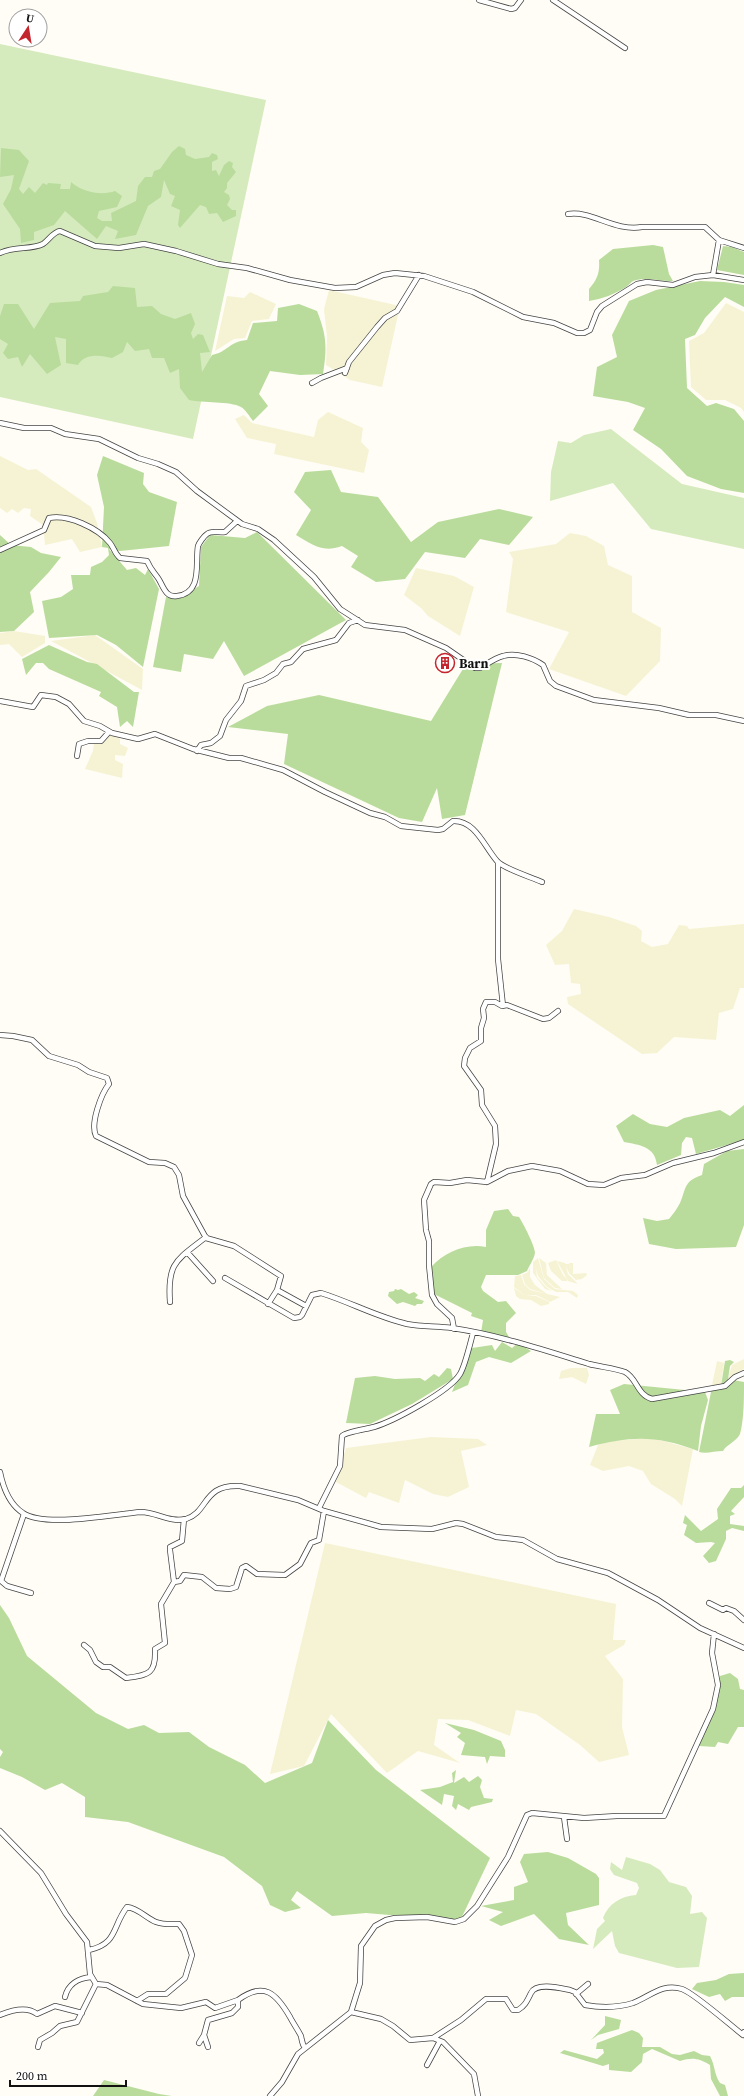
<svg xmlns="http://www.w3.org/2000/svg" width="744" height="2096" viewBox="0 0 744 2096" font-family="'Source Serif 4',serif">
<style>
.farmland{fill:#f6f3d4}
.green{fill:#d5ebbd}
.forest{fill:#b9dc9c}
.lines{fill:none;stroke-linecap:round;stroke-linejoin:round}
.minor-casing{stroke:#444;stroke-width:6}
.minor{stroke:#fff;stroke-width:4.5}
.labels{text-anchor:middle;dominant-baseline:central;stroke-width:4;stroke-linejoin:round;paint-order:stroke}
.poi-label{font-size:13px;font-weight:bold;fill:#111;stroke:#fff;text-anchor:start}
</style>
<rect width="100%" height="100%" fill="#fffdf5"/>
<path class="farmland" d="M329,290L400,306L382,387L350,380L326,365L327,337L324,309Z
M250,292L276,304L269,319L252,321L245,338L234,339L215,351L227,296L244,298Z
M726,303L744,312V412L741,408L725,400H706L691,387L689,341L704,333Z
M328,412L363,428L361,442L369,450L364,473L274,454L276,444L247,438L235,419L244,415L252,423L314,437L318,420Z
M0,456L28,470L36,469L91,507L97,523L102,547L80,552L72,539L45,545L43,525L30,516L31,509L24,508L18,513L12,509L7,513L0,508Z
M570,533L586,536L604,546L608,565L632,576V612L661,628L660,661L626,696L549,669L569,632L506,612L513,559L509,552L556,544Z
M416,568L454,576L474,587L460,636L428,616L421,608L404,595Z
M14,631L45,636V643L22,657L9,644L0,645V633Z
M95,635L143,669L142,690L51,641Z
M109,732L120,739V744L128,748L125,756L115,755V760L123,764L122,778L85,769L93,751L94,743L106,740Z
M574,909L609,917L636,926L642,931L641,941L652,947L668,944L679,925L687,926L689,929L744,924V988H740L733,1009L719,1013L716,1040L674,1037L657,1053L642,1054L568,1004L567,997L581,994L580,984L571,983L569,964L555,965L546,945L562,931Z
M538,1258L544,1279L555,1289L573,1291L578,1295L577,1298L568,1292H556L547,1287L538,1276L536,1268L537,1277L546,1287L552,1291L545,1289L533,1273V1262Z
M539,1258L546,1263L547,1275L562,1289L555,1288L544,1278Z
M556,1260L563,1275L567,1279V1281H562L551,1271L548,1263Z
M557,1261L565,1263L568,1274L578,1284L568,1281Z
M569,1263H573V1274L586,1273L587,1275L582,1279L576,1280L569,1273L565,1264H569L570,1271Z
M530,1267V1277L535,1285L547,1294L530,1289L525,1284L522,1275L528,1272Z
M521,1275L524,1284L530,1290L560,1297L550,1302L536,1295L526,1296L514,1287L515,1276Z
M514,1288L526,1296H536L549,1302V1304L541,1306L531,1300L520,1299L516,1296Z
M744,1359V1369L738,1372L731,1379L728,1378L732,1365Z
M717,1361L724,1363L721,1385H712Z
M571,1368H587L589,1375L586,1384L572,1377L559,1379L561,1371Z
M431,1437L478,1439L487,1445L461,1451L469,1487L448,1497L433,1494L405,1480L399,1503L369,1492L366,1498L336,1482L346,1448Z
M652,1438L693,1449L682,1506L675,1499L651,1484L643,1471L629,1466L603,1471L590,1465L598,1445L611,1441Z
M325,1543L616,1604L613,1640H626L624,1645L605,1656L623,1679L622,1727L629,1755L599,1762L580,1745L536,1714L516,1710L510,1736L468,1720L438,1719L434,1745L460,1763L418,1751L387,1773L331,1714L304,1766L270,1774Z"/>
<path class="green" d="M0,44L266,100L193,439L0,397Z
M611,429L682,484L744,498V549L651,529L613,483L550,501L551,472L558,441L571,443L584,435Z
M626,1857L650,1864L660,1870L669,1882L686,1887L692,1896L690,1914L702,1912L707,1918L699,1967L677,1968L619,1953L615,1946L612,1931L593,1949L597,1929L605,1921L603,1918C608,1904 621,1896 636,1895L639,1888L637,1883L614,1875L610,1869L611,1862L622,1870Z"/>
<path class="forest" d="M179,146L185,149L186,155L195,159L209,157L212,153L217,155L218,159L212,162V171L216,170L219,176L224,165L229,161L233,163L232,167L236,172L227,183V188L224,192L229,195L230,199L227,205L232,210H236V216L223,222L217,213L209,214L206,207L200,205L180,228L178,225L180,210L171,206L175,196L170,194L164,180L161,197L148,206L136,235L115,239L118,231L106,226L97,239L65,211L54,225L34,232V240L21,243L20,229L3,204L11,189L14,175L0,177L1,148L19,150L29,161L19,189L23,194L29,187L35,193L43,183L47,185L48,183L61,184L60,189H70L71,182C82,192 102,196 115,191L122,196L117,207L99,211L97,218L102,221H112L111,213L136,201L138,186L145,177H152L154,171L160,169L172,152Z
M653,245L663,247L669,274L673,281C660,282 647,276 633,281C631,282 629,285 626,287C615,294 602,299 589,301V289C597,280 600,273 599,260L613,249Z
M723,246L732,247L744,252V275L717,270Z
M700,281L724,282L744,285V307L725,297L705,318L695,335L685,339L687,388L707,406L716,403L734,409L744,421V493L721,489L687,476L661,449L633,430L645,408L628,402L593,396L597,367L617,357L612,335L629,301L656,290Z
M113,286L135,288L137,307L152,306L161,314L175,319L191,313L195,324L191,333L193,339L198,334L203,335L210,352L200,353L202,372L212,355C228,352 228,342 247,340L253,323L277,321L278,308L299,304L317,311C327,336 327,348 323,374L300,375L270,371L259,394L268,406L253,421C250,417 245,409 241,407C230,401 203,403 189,400L180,388L179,369L170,373L164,358H152L149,349L135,351L127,342L123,352L112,358C100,355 85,353 78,365L66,363V339L55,337L61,365L47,374L30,354L22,367L18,357L8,359L3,353L8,344L0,339V316L4,304H18L34,329L50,303L80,301L83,296L108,292Z
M103,456L144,473L143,484L149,492L177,502L169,546L120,551L109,549L127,570L136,568L145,575L148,569L159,589L143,667L116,645L97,635L49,638L42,601L61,597L73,589L71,575H90L91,567L102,562L109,555L108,548L102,547L104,507L97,475Z
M331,470L341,492L378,497L411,542L438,522L499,509L533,517L509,545L480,539L465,558L425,552L405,579L376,582L351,567L358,556L342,546C322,553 313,545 296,535L311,510L294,492L305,472Z
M257,532L346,620L244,676L224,641L213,659L184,654L181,672L153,667L166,597L178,599L199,586L201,547L210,535L245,538Z
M0,535L11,545L31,547L41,553L61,557L49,572L30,592L34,612L14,631L0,632Z
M49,645L87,662L97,664L134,692H139L133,727L127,721L120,727L117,707L99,696L101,692L49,669L43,663H36L26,675L22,659Z
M502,663L465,815L442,819L437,788L422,822L399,818L284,764L288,734L228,727L267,706L319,695L431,721L466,664Z
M744,1105V1140L696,1154L692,1138L686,1137L682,1143L681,1155L657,1165C655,1146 639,1145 624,1142L616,1126L633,1114L650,1124L667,1127L684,1118L720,1110L730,1116Z
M744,1149V1225L736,1247L676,1249L649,1244L643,1218L657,1221L669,1219C673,1214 677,1209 680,1203C687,1187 683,1182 702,1175L704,1164L727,1151Z
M508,1209L513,1216L519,1217C523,1223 535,1246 535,1253C534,1259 529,1266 527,1271L518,1275H486L481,1287L483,1291L498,1302L506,1301L516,1313L506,1323V1332L511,1340L481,1333L483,1320L471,1316L472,1313L434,1294L431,1267C445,1252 466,1243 486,1247V1230L494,1211Z
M395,1289L398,1290L401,1289L409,1294L414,1292L418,1295L415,1298L424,1301L422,1304H417L415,1306L403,1302L397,1304L388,1296L389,1292L394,1291Z
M502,1342L512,1348L518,1343L531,1351L511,1363L489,1357L476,1362L468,1385L452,1392L466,1356L472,1348L492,1345L495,1351Z
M730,1360L734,1362L730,1366L728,1379L744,1382C744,1398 744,1420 740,1434C736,1442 727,1444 723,1451C714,1451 707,1454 699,1452L712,1387L721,1386L725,1361Z
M447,1368L451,1369L453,1379L412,1404L370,1424L346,1423L355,1378L375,1376L395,1379L420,1378L425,1381L434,1374L439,1377Z
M624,1384L705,1392L708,1400L701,1426L698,1451C656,1435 631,1436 589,1447L596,1414H620L610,1390Z
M744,1485V1497L731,1511L735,1514L730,1516V1524L744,1526V1531L732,1528L726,1531V1539L716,1561L709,1563L703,1556L715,1543L711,1542L696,1543L684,1535L687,1525L683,1523L685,1515L701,1531L718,1519L717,1509L731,1488H741Z
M0,1605L9,1618L27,1656L96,1713L128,1729L144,1725L159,1733L189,1732L209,1747L245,1765L265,1783L312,1763L328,1720L376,1770L490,1858L460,1921L366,1913L332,1916L297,1891L291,1900L301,1908L285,1912L270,1905L262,1886L224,1857L128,1822L85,1817V1797L62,1783L45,1790L22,1777L0,1768V1757L3,1752L0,1749Z
M730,1673L738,1679L740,1689L744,1690V1727H738L728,1744L718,1742L715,1747L699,1746L717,1701L720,1676Z
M445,1723L474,1730L501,1741L505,1750V1757L490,1756L487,1764L485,1757L461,1755L465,1743L457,1737L461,1733Z
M456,1770L454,1783L464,1777L469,1782L478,1776L482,1780L480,1787L484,1798L493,1799L492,1802L471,1807L469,1810L458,1804L456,1810L452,1806L454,1796L444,1794L442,1805L420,1790L440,1787L453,1782L452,1773Z
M548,1852L568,1858L596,1874L599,1878V1905L566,1913L568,1925L589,1945L559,1939L534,1914L501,1926L489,1920L503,1912L481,1906L514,1900V1887L528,1882L520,1862L524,1854Z
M744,1973V1997H732L725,2001L720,1994L709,1997L692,1989L697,1983L716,1980L729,1974Z
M605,2016L621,2020L619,2029L598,2035L591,2040L605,2025Z
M632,2030L639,2033L643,2038L642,2047H660L672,2054L680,2055L694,2051L702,2055L710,2056C715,2065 714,2074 720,2083L725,2085L728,2096H720L711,2079L710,2065C699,2058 692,2057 680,2061L652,2049L643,2054L642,2062L631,2072L609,2070V2064L603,2066L560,2053L564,2050L597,2059L604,2053L603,2049H596L597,2043Z
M104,2080L159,2094L172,2096H93Z"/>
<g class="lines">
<defs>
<path id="minor" d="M479,0L511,9L515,8L521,0
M553,0L625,48
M568,214C591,210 615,232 642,227H705L719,240L744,248
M0,253C15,246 31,250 43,244C49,240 53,232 60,231L95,246L119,248L144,244L176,251L218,264L247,268L290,280L335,288L356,287L383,275L395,273L424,276L473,292L523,317L554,323L577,333H584L590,330L597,312L602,306L637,284L647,282L673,285L695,277L713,275L744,280
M713,275L719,240
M345,373L349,362L377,327L385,318L397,311L419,275
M312,383L321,378L347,368
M0,423L24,428H51L65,434L99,439L138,458L158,464L176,472L197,491L242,524L258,529L274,540L314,577L340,609L365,625L405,630L446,648L475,668H480C487,664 495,658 503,656C516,652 533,658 543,665L550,681L556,686L594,700L659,708L689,715H716L744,721
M0,550L44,530L49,518C68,514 98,528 110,543C114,548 115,554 120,558L147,561C151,570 153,571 158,578C163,585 165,598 177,596C203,593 195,563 198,546C199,543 204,536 207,534C211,530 219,533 225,532L237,521
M0,701L33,707L41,695L56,697L69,704L84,721L100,726L112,733L138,739L155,734L193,749L229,758H241L283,770L325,792L370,813L385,817L401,826L438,830L443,829L453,821C475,820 484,846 497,861C504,869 531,877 542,882
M197,751L201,745L211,743L220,736L226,720L241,701L246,686L264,680L276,673L283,664L291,662L303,649L336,640L349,623L358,620
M77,756L79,744L88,741H101L109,732
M498,863V959L503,1006
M0,1035L13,1036L32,1040L49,1056L78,1065L89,1072L107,1078L109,1084C101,1094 90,1124 96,1136L149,1162L165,1163L174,1167L179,1175L183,1196L206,1238L234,1246L281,1276L277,1290L306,1306
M487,1182L508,1171L532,1166L560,1171L588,1184L604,1185L621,1178L645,1175L673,1163L714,1153L744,1142
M187,1252L213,1281
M225,1278L294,1318L300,1317L302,1315L312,1295L321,1293C350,1302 377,1317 407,1324C422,1327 437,1326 452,1328C499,1335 544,1350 589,1364C601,1367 614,1368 625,1372C637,1378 637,1395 652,1399L725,1386L735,1377L744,1373
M170,1302C167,1262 177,1260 206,1237
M268,1304L277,1290
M454,1329L452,1318L437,1304L432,1295L429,1265V1241L426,1230L424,1200L431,1184L434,1182L450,1183L467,1180L487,1182L496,1144L495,1126L482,1105L481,1090L464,1066L465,1058L470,1048L481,1041V1028L484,1018L483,1009L486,1002H495L502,1006L507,1005L543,1019L549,1018L558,1011
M0,1472C3,1487 9,1504 23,1513C45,1528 114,1514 141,1512C156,1512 170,1523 186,1519C209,1512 202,1484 240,1486L298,1500L324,1511L381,1527L432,1529L456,1523L463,1524L496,1537L523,1540L557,1559L608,1573L658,1600L700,1628L744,1648
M319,1508L340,1466L342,1436C346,1432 367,1429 374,1427C394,1421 450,1391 460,1374C465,1366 470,1344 473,1333
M24,1514L1,1581L7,1586L31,1593
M184,1519L182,1541L170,1547V1550L174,1582L180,1581L184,1575L202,1577L216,1588L230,1589L236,1587L242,1568L246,1566L257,1574L285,1575L300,1564L311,1543L319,1540L324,1511
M709,1603L723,1610L726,1608L734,1611L744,1620
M84,1645L90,1650L96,1662L103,1667H110L126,1678C150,1675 156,1673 155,1649L165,1643L161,1604L174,1582
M564,1817L567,1839
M0,1831L41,1873L66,1914L87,1942L90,1974L96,1984
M89,1950C118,1944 112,1926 127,1907C138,1908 146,1918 156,1922C164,1925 171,1924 179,1924L184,1931L192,1955L185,1978L166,1994H148L137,2001
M576,1994L588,1984
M65,1997C68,1984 79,1978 91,1977
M351,2012L381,2019L393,2026L410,2040L433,2038L461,2020L486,1999H506L513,2010H518C525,2006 527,2001 531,1993C536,1982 560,1988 570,1990L575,1992L585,2005C602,2008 617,2008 633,2003C651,1996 662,1983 682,1989C694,1993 730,2025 743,2035L744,2032
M0,2015C12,2010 27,2006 37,2014L55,2006L82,2013
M204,2035L208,2047
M433,2038L443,2042L474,2074L478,2096
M199,2043L204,2035L208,2020L232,2013L238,2007V2000C264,1981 276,1993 290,2017C293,2023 298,2030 301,2036C302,2041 302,2044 305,2048
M38,2047L40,2040L52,2033L60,2026L77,2022L96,1984L107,1985L143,2004L181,2008L206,2002L215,2008L238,2000
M427,2065L440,2041
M270,2096L282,2082L298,2054L351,2012L360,1983L361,1946L375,1926L386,1920L395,1918L427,1917L455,1922L464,1919L477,1906L508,1857L527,1815L532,1813L584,1818L617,1816H664L713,1709L718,1685L712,1653L714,1634"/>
</defs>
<use href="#minor" class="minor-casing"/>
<use href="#minor" class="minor"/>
</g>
<defs>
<symbol id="building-ring" viewBox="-11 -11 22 22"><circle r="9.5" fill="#fff" stroke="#c4262e" stroke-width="1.5"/><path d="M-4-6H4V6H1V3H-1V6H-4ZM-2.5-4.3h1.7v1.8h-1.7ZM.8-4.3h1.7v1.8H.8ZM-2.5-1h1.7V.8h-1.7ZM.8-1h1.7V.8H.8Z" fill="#c4262e"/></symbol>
</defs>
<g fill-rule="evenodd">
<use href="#building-ring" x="434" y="652" width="22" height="22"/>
</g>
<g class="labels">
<g class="poi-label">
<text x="459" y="663">Barn</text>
</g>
</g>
<g transform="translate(28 28) rotate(12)"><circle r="19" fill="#ffffff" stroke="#a0a0a0"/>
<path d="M0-3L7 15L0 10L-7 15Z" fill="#c4262e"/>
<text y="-6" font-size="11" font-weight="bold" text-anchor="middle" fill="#111111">U</text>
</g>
<path d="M10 2080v6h116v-6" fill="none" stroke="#111111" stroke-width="2"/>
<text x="16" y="2080" font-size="12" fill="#111111" stroke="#ffffff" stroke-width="3" paint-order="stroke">200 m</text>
</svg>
